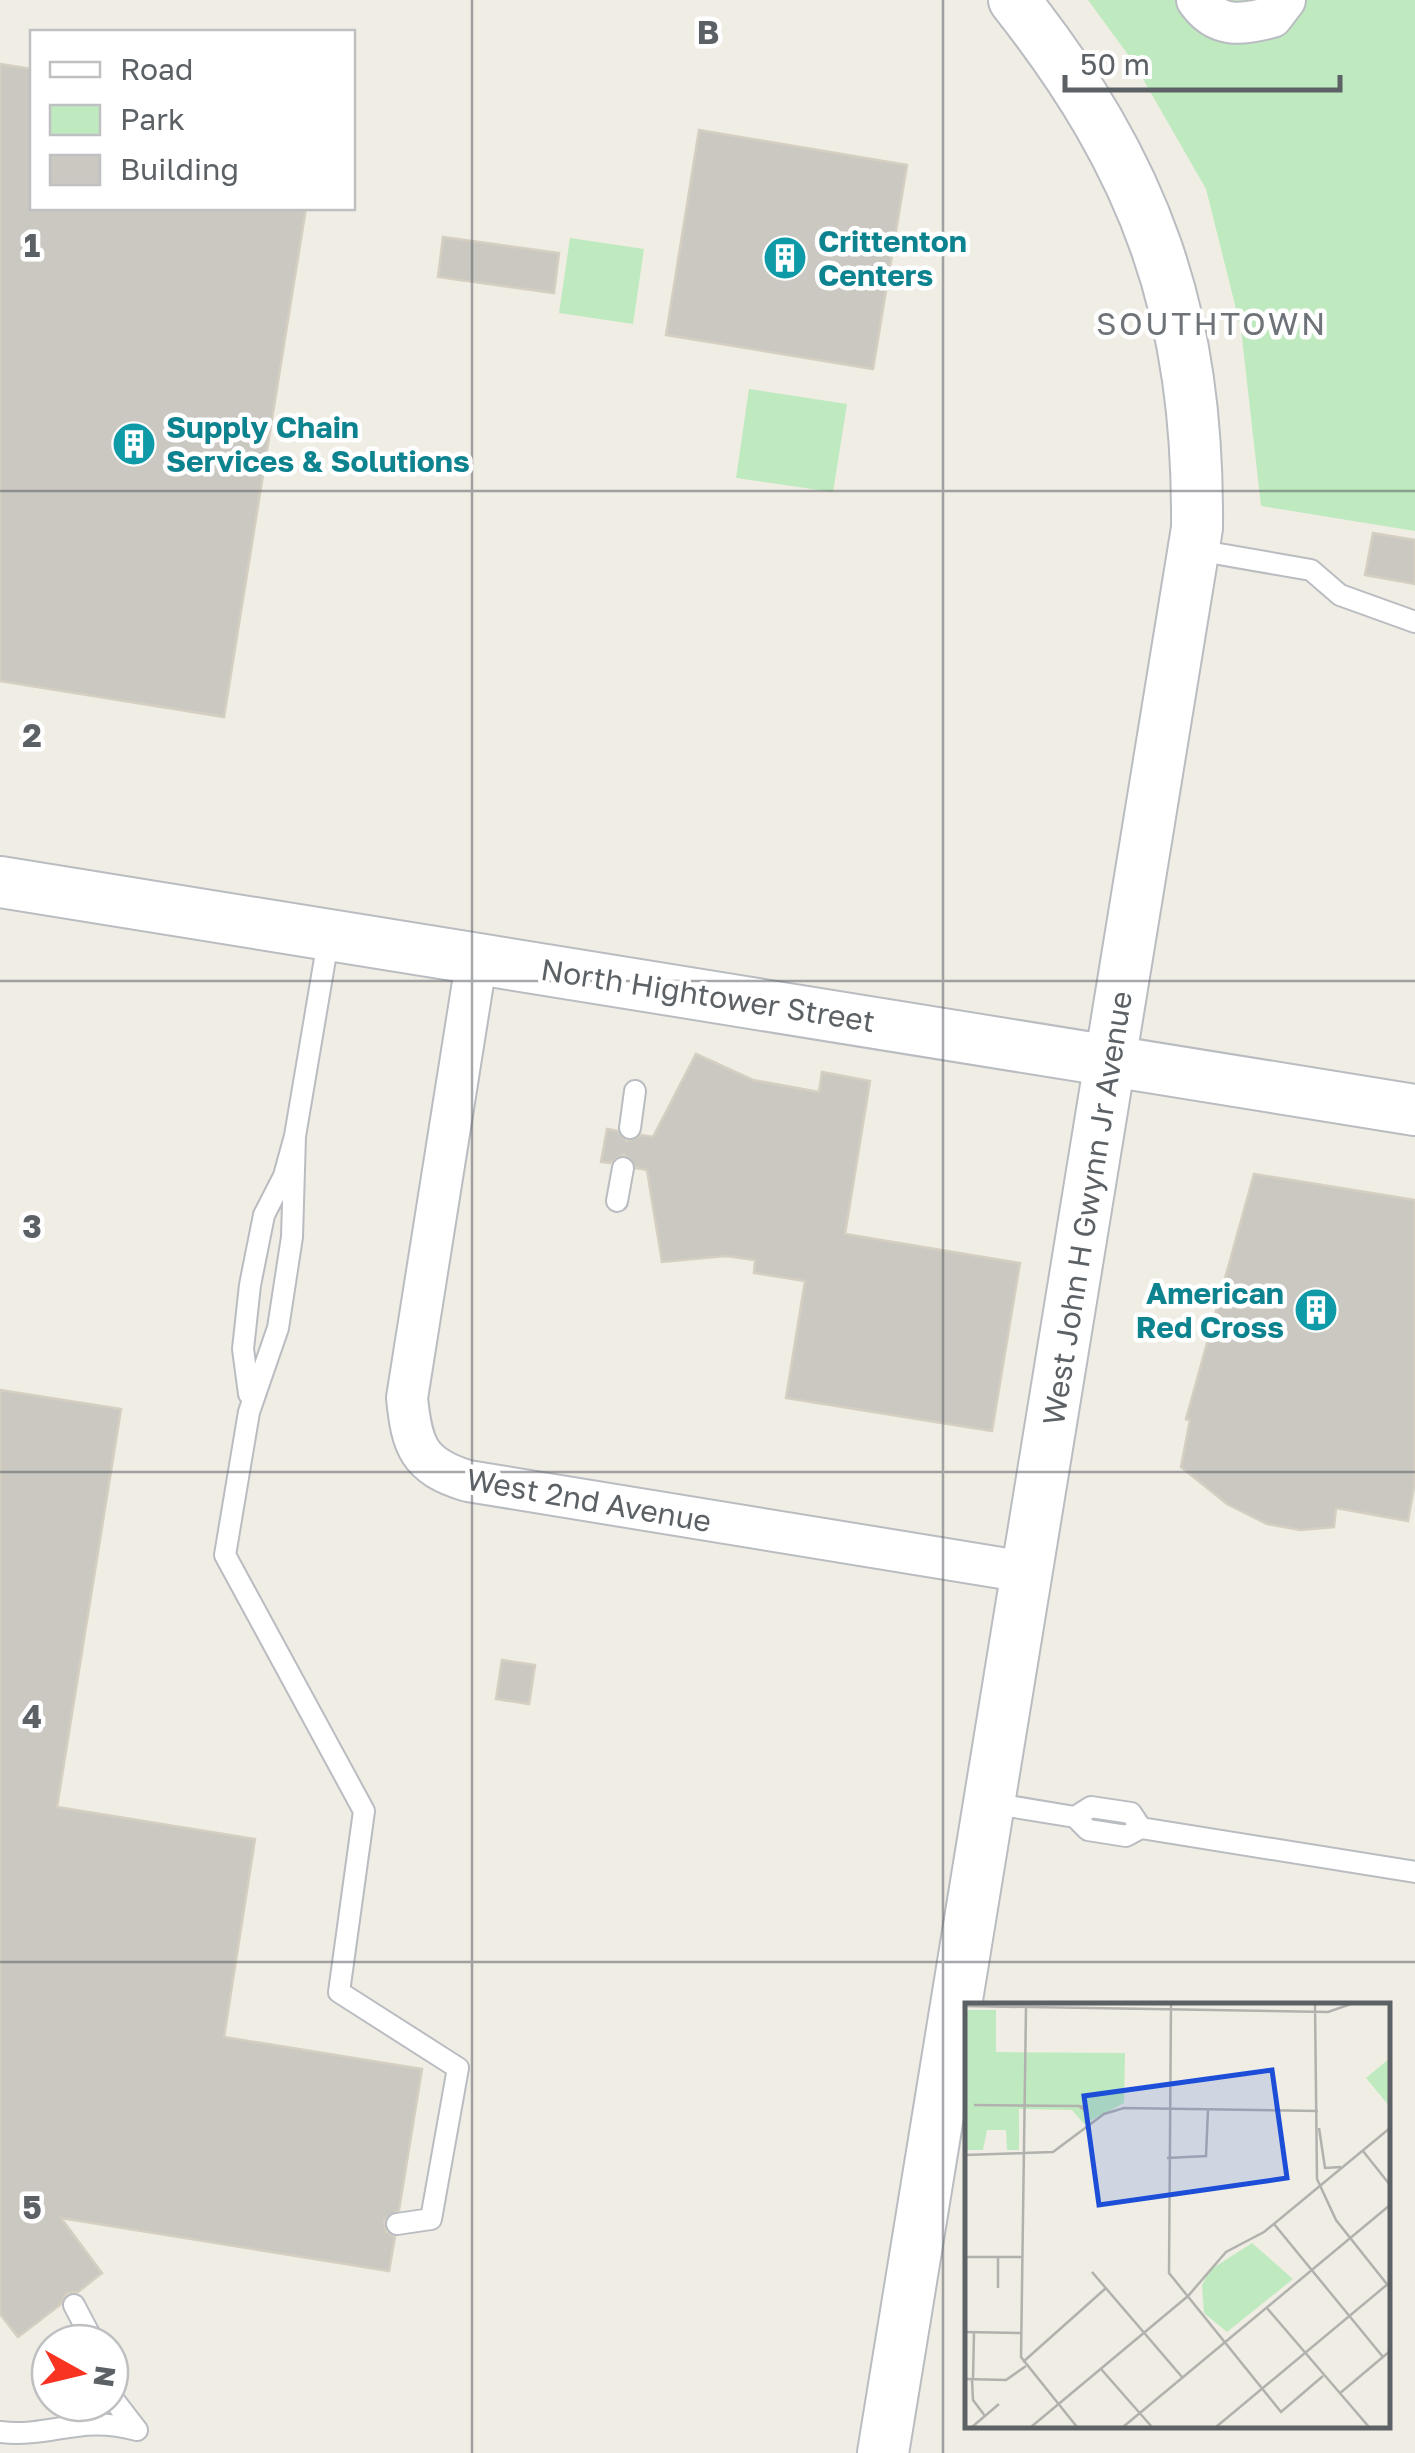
<svg xmlns="http://www.w3.org/2000/svg" width="1415" height="2453" viewBox="0 0 1415 2453" font-family="'Golos Text',sans-serif">
<style>
.green{fill:#bfeabf}
.building{fill:#cbc8c1;stroke:#d5cfc2;stroke-width:2.5}
.lines{fill:none;stroke-linecap:round;stroke-linejoin:round}
.service-casing{stroke:#b9bcc1;stroke-width:24}
.minor-casing{stroke:#b9bcc1;stroke-width:44}
.tertiary-casing{stroke:#b9bcc1;stroke-width:54}
.service{stroke:#fff;stroke-width:20}
.minor{stroke:#fff;stroke-width:40}
.tertiary{stroke:#fff;stroke-width:50}
.grid{fill:none;stroke:#5c6166;stroke-width:2.5;stroke-opacity:0.55}
.labels{text-anchor:middle;dominant-baseline:central;stroke-width:9;stroke-linejoin:round;paint-order:stroke}
.culture-label{font-size:30px;font-weight:bold;fill:#0d838f;stroke:#fff;text-anchor:start}
.street-label{font-size:30px;fill:#5c6166;stroke:#fff}
.neighbourhood-label{font-size:32px;letter-spacing:2.5px;fill:#6d7378;stroke:#fff}
.inset-road{fill:none;stroke:#b1b1ae;stroke-width:2.5}
.view{fill:#1d4ed8;fill-opacity:0.15;stroke:#1d4ed8;stroke-width:5}
.inset-edge{fill:none;stroke:#5c6166;stroke-width:5}
.grid-label{font-size:32px;text-anchor:middle;font-weight:bold;fill:#5c6166;stroke:#fff;stroke-width:9;stroke-linejoin:round;paint-order:stroke}
</style>
<rect width="100%" height="100%" fill="#f0ede4"/>
<path class="green" d="M1088,0H1415V531L1261,506L1241,329L1206,189L1132,60Z
M570,238L644,249L633,324L559,313Z
M749,389L847,404L833,492L736,478Z"/>
<path class="building" d="M0,64L32,69V208H306L224,717L0,681Z
M699,130L907,165L873,369L666,335Z
M443,237L559,253L554,293L438,277Z
M1373,533L1415,540V584L1365,575Z
M696,1054L753,1080L819,1092L822,1072L870,1081L845,1234L1020,1263L992,1431L786,1398L805,1281L754,1273L755,1260L726,1256L662,1262L647,1170L636,1168L624,1154L610,1163L601,1162L607,1129L617,1131L627,1141L642,1135L653,1137Z
M1254,1174L1415,1200V1481L1408,1521L1336,1508L1334,1527L1300,1530L1267,1524L1227,1504L1181,1467L1190,1420L1186,1419Z
M0,1390L121,1409L57,1807L255,1839L224,2037L422,2069L399,2210L384,2220L386,2232L395,2237L389,2271L61,2218L102,2273L78,2292L67,2293L60,2305L18,2337L0,2314Z
M502,1660L535,1665L529,1704L496,1699Z"/>
<g class="lines">
<defs>
<path id="service" d="M1196,550L1311,570L1340,595L1415,622
M630,1128L635,1091
M295,1136L292,1237L278,1328L249,1412L225,1555L364,1811L339,1992L458,2068L431,2219L397,2224
M617,1201L623,1168
M249,1394L243,1349L250,1285L264,1215L284,1176L295,1136L329,935
M990,1803L1075,1817L1088,1830L1126,1836L1141,1828L1415,1872
M1075,1817L1091,1807L1131,1813L1141,1828
M74,2305L94,2343
M110,2395L137,2430
M0,2432C52,2438 79,2414 137,2430"/>
<path id="minor" d="M1197,0C1217,29 1242,25 1272,17L1285,0
M477,957L407,1398C412,1446 418,1466 468,1481L1026,1572"/>
<path id="tertiary" d="M0,882L1415,1110
M883,2453L1197,528C1199,314 1147,168 1014,0"/>
</defs>
<use href="#service" class="service-casing"/>
<use href="#minor" class="minor-casing"/>
<use href="#tertiary" class="tertiary-casing"/>
<use href="#service" class="service"/>
<use href="#minor" class="minor"/>
<use href="#tertiary" class="tertiary"/>
</g>
<path class="grid" d="M472,0V2453M943,0V2453M0,491H1415M0,981H1415M0,1472H1415M0,1962H1415"/>
<defs>
<symbol id="building-disc" viewBox="-11 -11 22 22"><circle r="9.5" fill="#0f9aa8" stroke="#fff"/><path d="M-4-6H4V6H1V3H-1V6H-4ZM-2.5-4.3h1.7v1.8h-1.7ZM.8-4.3h1.7v1.8H.8ZM-2.5-1h1.7V.8h-1.7ZM.8-1h1.7V.8H.8Z" fill="#fff"/></symbol>
</defs>
<g fill-rule="evenodd">
<use href="#building-disc" x="760" y="233" width="50" height="50"/>
<use href="#building-disc" x="109" y="419" width="50" height="50"/>
<use href="#building-disc" x="1291" y="1285" width="50" height="50"/>
</g>
<g class="labels">
<g class="culture-label">
<text x="818" y="241">Crittenton<tspan x="818" dy="34">Centers</tspan></text>
<text x="166" y="427">Supply Chain<tspan x="166" dy="34">Services &amp; Solutions</tspan></text>
<text x="1284" y="1293" text-anchor="end">American<tspan x="1284" dy="34">Red Cross</tspan></text>
</g>
<g class="street-label">
<text transform="translate(708 995) rotate(9)">North Hightower Street</text>
<text transform="translate(1087 1208) rotate(-81)">West John H Gwynn Jr Avenue</text>
<text transform="translate(589 1500) rotate(10)">West 2nd Avenue</text>
</g>
<g class="neighbourhood-label">
<text x="1212" y="323">SOUTHTOWN</text>
</g>
</g>
<g transform="translate(965 2003)">
<rect width="425" height="425" fill="#f0ede4"/>
<path d="M0,7H31V49L160,50L159,100L119,121L107,107L54,106V147H42L41,127H22L18,147H0ZM425,55V104L401,75ZM287,240L328,276L262,329L239,310L237,282L245,267Z" fill="#bfeabf"/>
<path class="inset-road" d="M206,1L204,270L316,409L358,373M350,1L352,176L371,217L425,285M0,3L363,9L386,1M61,4L56,354L112,424M9,102L114,103L122,109V104L114,103M354,125L360,165L376,164M398,148L425,182M0,152L88,149L139,111L159,105L353,108M202,155L241,153L243,106M309,221L418,354M0,254H57M127,269L217,374M33,285V254M301,304L404,424M0,329L56,330M58,359L141,285M136,366L187,424M0,376L41,377L61,363M7,376L8,397L20,413M8,376L9,329M374,391L425,348M7,424L34,401M66,424L223,293L261,249L299,229L425,125M158,424L425,202M251,424L424,280"/>
<path class="view" d="M307,67L322,175L134,202L119,93Z"/>
<rect width="425" height="425" class="inset-edge"/>
</g>
<g class="grid-label">
<text x="708" y="44">B</text>
<text x="32" y="257">1</text>
<text x="32" y="747">2</text>
<text x="32" y="1238">3</text>
<text x="32" y="1728">4</text>
<text x="32" y="2219">5</text>
</g>
<rect x="30" y="30" width="325" height="180" fill="#ffffff" stroke="#bec0c2" stroke-width="2.5"/>
<rect x="50" y="62" width="50" height="15" fill="#ffffff" stroke="#bec0c2" stroke-width="2.5"/>
<text x="120" y="80" font-size="30" fill="#5c6166">Road</text>
<rect x="50" y="105" width="50" height="30" fill="#bfeabf" stroke="#bec0c2" stroke-width="2.5"/>
<text x="120" y="130" font-size="30" fill="#5c6166">Park</text>
<rect x="50" y="155" width="50" height="30" fill="#cbc8c1" stroke="#bec0c2" stroke-width="2.5"/>
<text x="120" y="180" font-size="30" fill="#5c6166">Building</text>
<g transform="translate(80 2373) rotate(98)"><circle r="48" fill="#ffffff" stroke="#bec0c2" stroke-width="2.5"/>
<path d="M0-8L18 38L0 25L-18 38Z" fill="#f83322"/>
<text y="-15" font-size="28" font-weight="bold" text-anchor="middle" fill="#5c6166">N</text>
</g>
<path d="M1065 75v15h275v-15" fill="none" stroke="#5c6166" stroke-width="5"/>
<text x="1080" y="75" font-size="30" fill="#5c6166" stroke="#ffffff" stroke-width="8" paint-order="stroke">50 m</text>
</svg>
